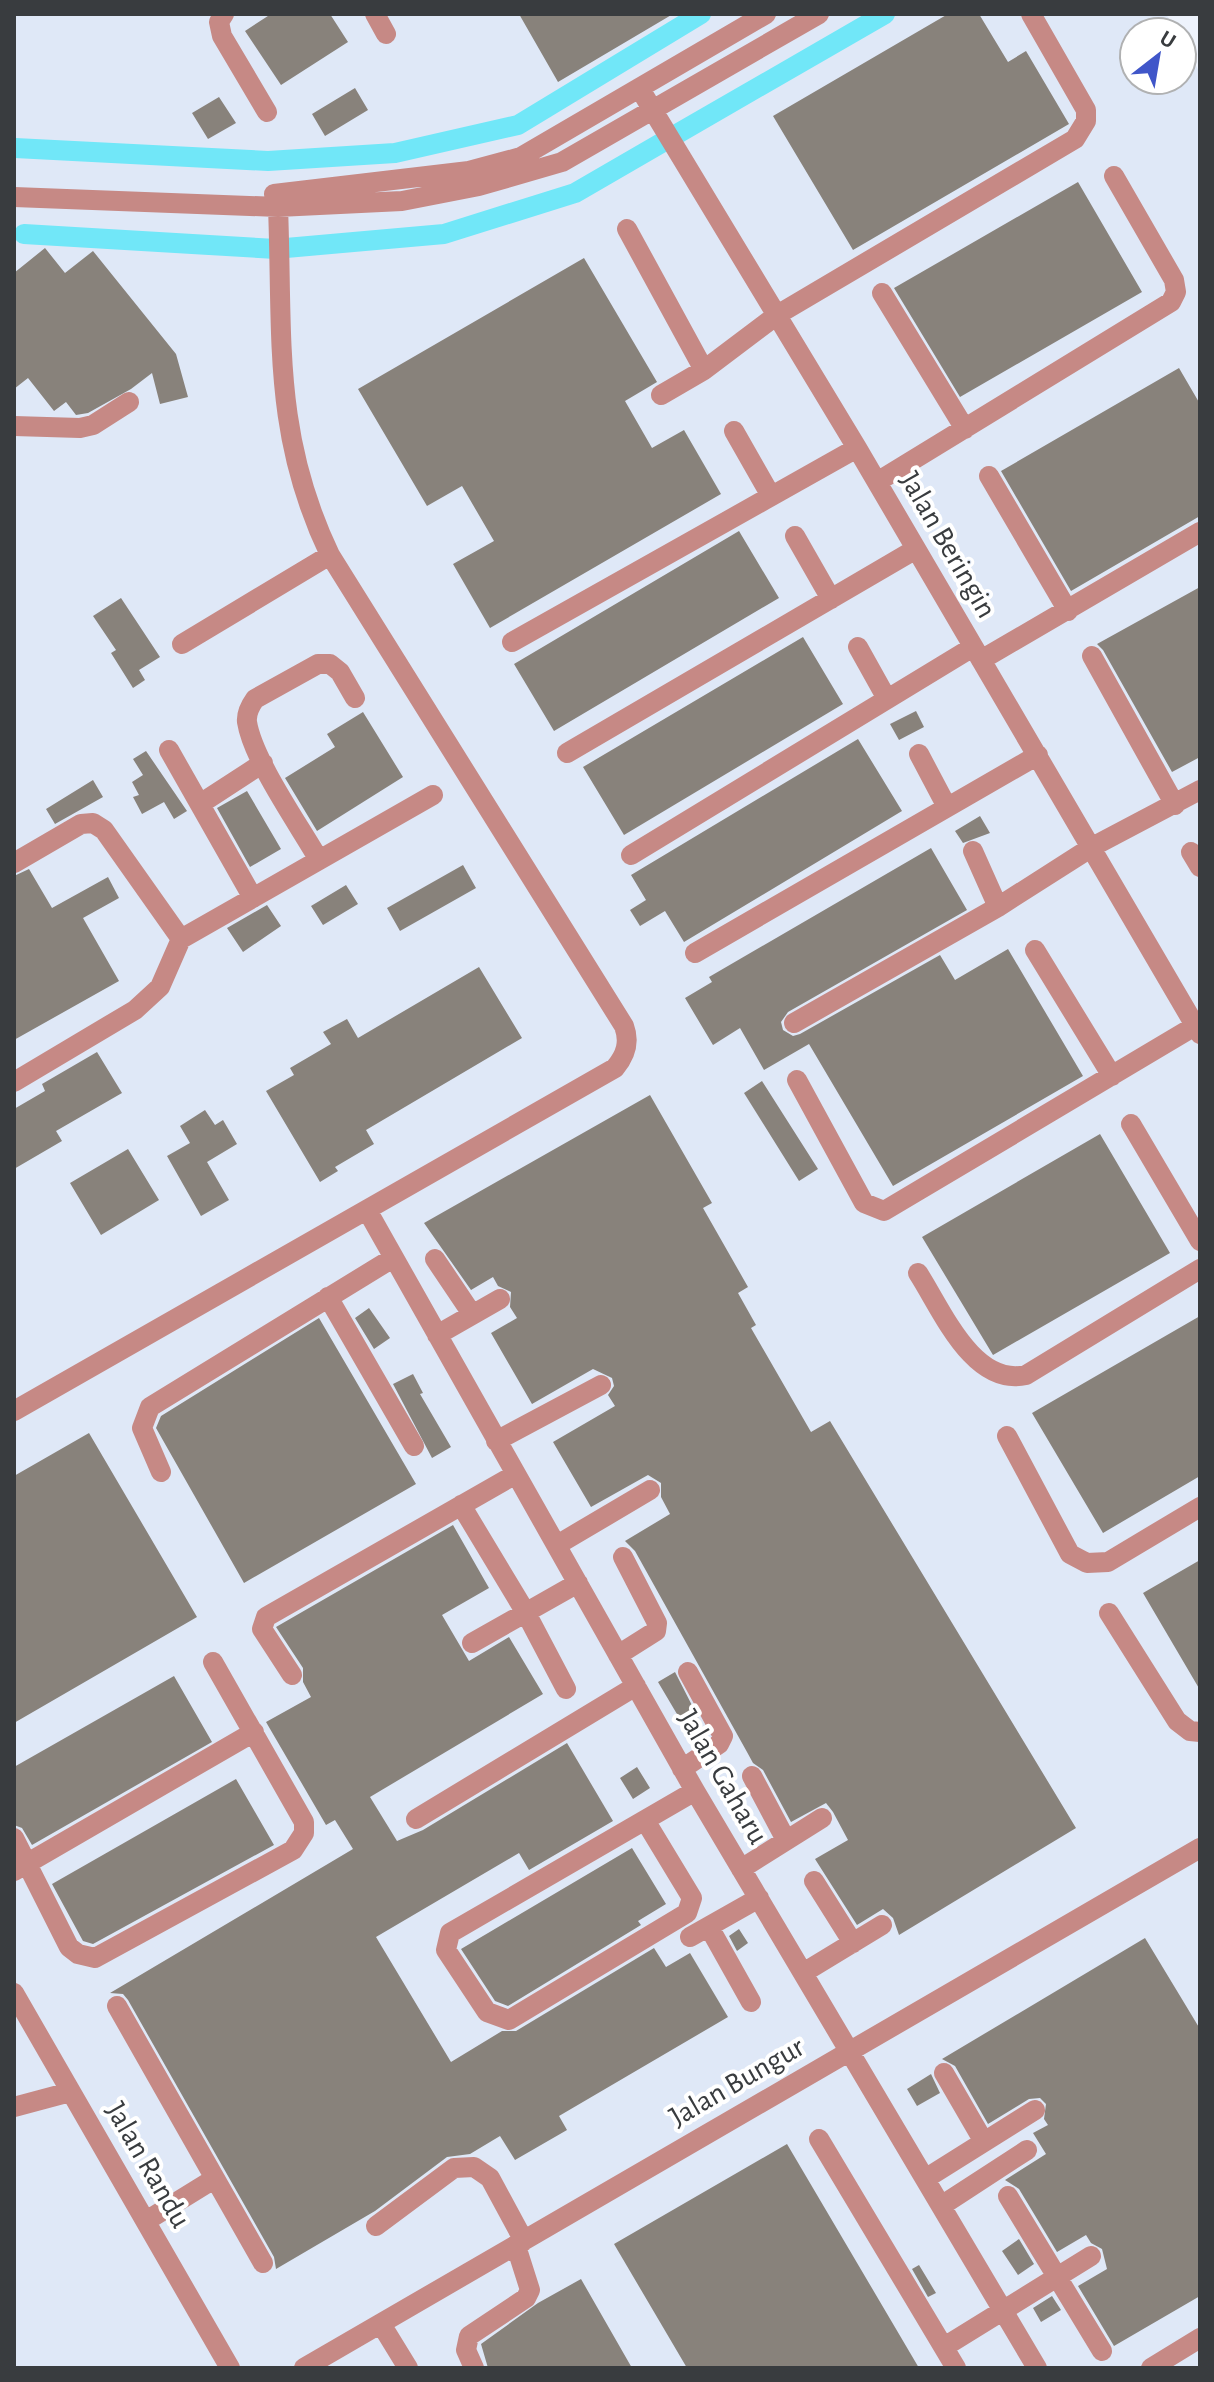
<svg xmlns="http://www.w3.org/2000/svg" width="1214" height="2382" viewBox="0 0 1214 2382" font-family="'Alegreya Sans',sans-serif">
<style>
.built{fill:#dfe8f7}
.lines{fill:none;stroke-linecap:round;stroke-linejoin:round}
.canal{stroke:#71e7f8;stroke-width:20}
.building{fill:#88827b}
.minor{stroke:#c68985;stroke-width:20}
.labels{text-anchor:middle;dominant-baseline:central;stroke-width:8;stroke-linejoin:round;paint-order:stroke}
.street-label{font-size:30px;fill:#393c3f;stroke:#fff}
</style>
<rect width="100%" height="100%" fill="#eef3fc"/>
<path class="built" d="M14,14H1166L1177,32H1134V80H1182V41L1200,73V2368H14Z"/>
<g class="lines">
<path class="canal" d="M677,134L885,14
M15,148L268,161L395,153L518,125L701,14
M24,234L276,249
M286,248L444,234L575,193L663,142"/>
</g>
<path class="building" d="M271,14H330L348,42L281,85L245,31Z
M519,14H673L558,82Z
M948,14H979L1008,62L1026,51L1069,124L853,250L773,116Z
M355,88L368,110L325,136L312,114Z
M219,97L236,123L208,139L192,113Z
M1078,182L1142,292L960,397L894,288Z
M45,248L65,273L93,251L176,354L188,397L160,404L152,373L131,389L88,413L76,415L66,402L54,411L28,378L14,389V273Z
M584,258L657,382L625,401L652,448L684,430L721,494L490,628L453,564L494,541L462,486L427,506L358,389Z
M1179,368L1200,404V516L1071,591L1001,471Z
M739,531L779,598L554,731L514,664Z
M1200,587V757L1172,772L1103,650L1097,644Z
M121,598L160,657L139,670L145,680L133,688L111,653L116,650L93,616Z
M803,637L843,704L624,835L583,767Z
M916,711L924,727L899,740L890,724Z
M363,712L403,777L317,831L285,778L335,747L327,734Z
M858,739L902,811L684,942L665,911L640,926L630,910L646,900L631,875Z
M146,751L187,811L174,819L164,802L142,814L133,797L139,795L132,782L143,775L133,759Z
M93,780L103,797L55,824L46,809Z
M247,791L281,849L250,867L217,808Z
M980,816L990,833L963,843L955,831Z
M931,848L967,910L788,1012L781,1022L783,1030L793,1036L800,1034L940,955L955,980L1008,949L1083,1076L893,1186L809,1044L764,1070L740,1028L713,1045L685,998L712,982L709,977Z
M463,865L476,888L400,931L387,908Z
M29,869L52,908L108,877L119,898L83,918L119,981L14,1040V876Z
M346,885L358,904L323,925L311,906Z
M267,905L281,926L243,952L227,928Z
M479,967L522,1038L366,1130L374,1144L335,1167L338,1171L320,1182L266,1091L294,1075L290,1068L331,1044L323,1032L347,1019L358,1038Z
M97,1052L122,1093L56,1131L62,1141L14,1169V1109L45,1091L42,1084Z
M762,1081L818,1169L799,1181L744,1093Z
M650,1095L712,1203L703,1208L748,1287L738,1293L756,1325L751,1328L811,1432L830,1421L1076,1828L899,1935L893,1918L883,1909L857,1925L815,1859L848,1840L833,1812L826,1803L791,1822L763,1770L753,1763L747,1752L635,1551L625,1541L670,1514L661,1497V1483L648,1475L591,1507L553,1442L615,1406L608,1395L614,1386L612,1378L593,1369L532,1404L491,1333L517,1318L510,1307L511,1292L498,1286L493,1277L471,1290L424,1223Z
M205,1110L215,1125L223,1120L237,1144L207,1162L229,1200L201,1216L167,1156L190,1143L180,1126Z
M1100,1134L1170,1253L993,1355L922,1237Z
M128,1149L159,1200L101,1235L70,1183Z
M369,1308L390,1338L374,1349L355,1318Z
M1200,1316V1476L1103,1533L1032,1413Z
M319,1318L416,1484L244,1583L156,1428L161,1416Z
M413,1374L423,1393L420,1394L451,1447L432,1458L393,1384Z
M89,1433L197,1617L14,1723V1476Z
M453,1525L489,1588L442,1615L469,1661L509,1637L543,1694L370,1797L397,1841L423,1830L567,1743L613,1821L529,1870L519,1853L376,1937L451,2062L502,2031H516L654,1948L666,1967L690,1953L728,2017L559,2116L567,2130L515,2160L500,2136L470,2154L447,2157L375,2211L276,2269L274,2257L128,2000L123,1994L110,1993L353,1849L335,1820L326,1825L266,1722L311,1697L303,1682V1668L276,1627Z
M1200,1560V1690L1143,1593Z
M675,1672L701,1723L687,1731L658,1682Z
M174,1676L212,1742L32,1845L22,1828L14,1825V1767Z
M637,1767L650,1788L633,1799L620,1778Z
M236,1779L274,1845L93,1944L83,1941L52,1884Z
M632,1848L666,1904L638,1921L641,1925L508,2006L495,2001L461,1949Z
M739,1929L748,1943L737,1951L729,1936Z
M1145,1938L1200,2029V2296L1114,2346L1078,2286L1107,2269L1102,2249L1091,2243L1086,2235L1057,2252L1019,2189L1005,2180L1046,2154L1033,2133L1048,2125L1044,2119L1046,2104L1040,2098L1029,2099L988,2124L955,2066L942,2059Z
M931,2074L940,2093L917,2106L907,2089Z
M787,2144L919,2368H687L614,2244Z
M1019,2239L1034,2264L1018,2275L1002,2251Z
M919,2265L936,2293L928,2297L912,2269Z
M581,2279L632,2368H488L481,2344L538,2303Z
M1052,2296L1061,2310L1041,2322L1033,2308Z"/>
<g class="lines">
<path class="minor" d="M224,14L219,22L222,36L267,112
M375,14L386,34
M640,89L857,448L1200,1034
M274,194L469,171L521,157L766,14
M14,197L278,207L402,201L479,186L562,162L819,14
M627,229L704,370
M882,293L965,429
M661,395L704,370L777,315L1075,139L1086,121V110L1031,14
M14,426L80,428L93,425L129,402
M734,431L771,496
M989,476L1068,611
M877,482L1171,302L1176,292L1174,280L1114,176
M795,536L831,599
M512,642L857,448
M182,644L330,555
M858,647L887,699
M1092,656L1175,805
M981,660L1200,532
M169,750L253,898
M567,753L916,549
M919,754L947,807
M200,804L263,763
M973,851L998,907
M1191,852L1200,867
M631,855L973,647
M319,860C299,825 253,760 247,722C246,713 250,706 255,699L318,664H330L340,672L355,698
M14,863L81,824L93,823L104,830L181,939
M1035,950L1112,1076
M695,953L1038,755
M794,1023L998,907L1092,847L1200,790
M797,1080L864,1203L884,1211L1200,1023
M14,1082L135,1010L160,987L181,939L433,795
M1131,1124L1200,1241
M367,1210L695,1791L1037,2368
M435,1259L472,1314
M918,1273C942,1310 973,1387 1026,1375L1200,1269
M328,1297L414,1446
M437,1335L500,1299
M14,1411L615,1068C626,1055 630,1042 624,1026L330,555C272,434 283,337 278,207
M1007,1436L1070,1554L1087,1563L1108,1562L1200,1507
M496,1441L601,1385
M161,1472L142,1428L150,1407L393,1258
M461,1505L526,1613L566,1689
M557,1545L650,1490
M1109,1613L1177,1721L1190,1731L1200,1732
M472,1643L578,1583
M618,1655L656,1631L657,1623L623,1557
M292,1675L262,1629L266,1617L516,1474
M682,1769L719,1744L723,1736L688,1672
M752,1776L786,1840
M416,1819L636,1686
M646,1822L692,1898L687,1913L509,2020L487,2012L446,1950L450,1933L695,1791
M14,1838L69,1947L78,1954L95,1958L293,1850L304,1833V1822L213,1662
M741,1869L822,1818
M14,1871L254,1732
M814,1881L853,1943
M709,1927L751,2002
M690,1937L759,1898
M803,1973L882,1925
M14,1993L230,2368
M117,2006L263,2263
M944,2073L984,2142
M14,2107L70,2092
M819,2139L956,2368
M925,2179L1035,2110
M1008,2196L1102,2351
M941,2206L1027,2150
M146,2221L214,2179
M376,2226L454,2168L474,2167L490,2178L524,2241
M381,2324L408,2368
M944,2347L1091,2256
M304,2368L1200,1848
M474,2368L466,2350L469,2336L526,2298L530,2290L516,2246
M1151,2368L1200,2338"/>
</g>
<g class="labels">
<g class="street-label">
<text transform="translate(948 545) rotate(60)">Jalan Beringin</text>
<text transform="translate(723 1777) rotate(60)">Jalan Gaharu</text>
<text transform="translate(737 2082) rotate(-30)">Jalan Bungur</text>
<text transform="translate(148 2165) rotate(60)">Jalan Randu</text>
</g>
</g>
<rect width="1214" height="2382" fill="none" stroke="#393c3f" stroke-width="32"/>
<g transform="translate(1158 56) rotate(31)"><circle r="38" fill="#ffffff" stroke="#b0b1b2" stroke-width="2"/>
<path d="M0-6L14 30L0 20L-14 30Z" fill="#4056c9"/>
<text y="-12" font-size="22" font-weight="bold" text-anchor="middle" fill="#393c3f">U</text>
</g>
</svg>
